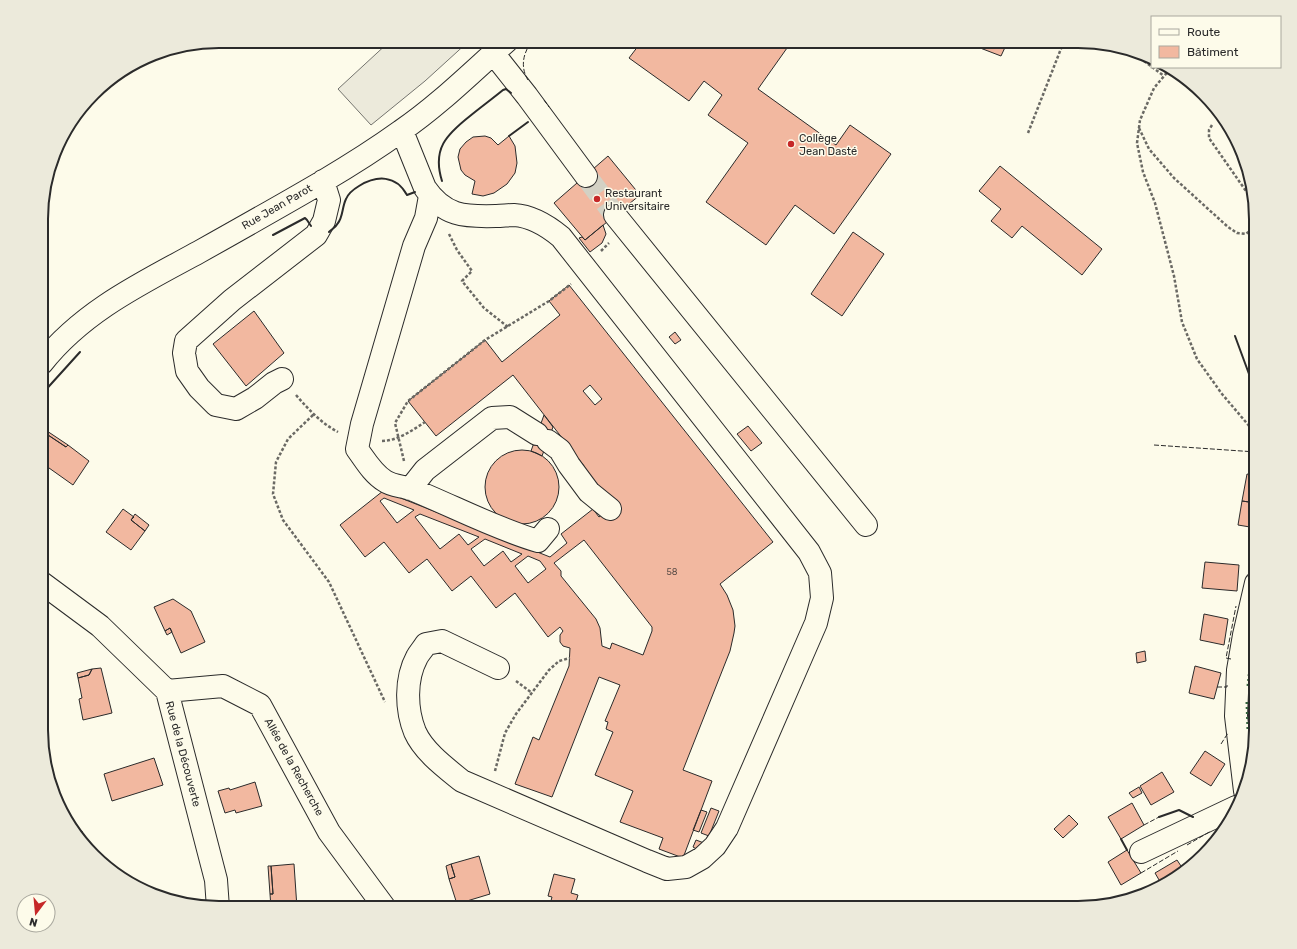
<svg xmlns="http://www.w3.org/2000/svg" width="1297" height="949" viewBox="0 0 1297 949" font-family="Rubik,sans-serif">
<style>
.parking{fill:#eceadb;stroke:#74746e}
.building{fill:#f2b8a0;stroke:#2b2b2b;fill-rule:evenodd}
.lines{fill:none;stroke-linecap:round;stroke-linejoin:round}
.minor-tunnel{stroke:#d3d1c4;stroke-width:22;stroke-dasharray:22 11;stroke-linecap:butt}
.minor-casing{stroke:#2b2b2b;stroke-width:24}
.path{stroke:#6a6964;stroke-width:2.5;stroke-dasharray:3 2;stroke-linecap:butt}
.minor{stroke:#fdfbea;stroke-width:22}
.hedge{stroke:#34623c;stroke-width:3;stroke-dasharray:2 3;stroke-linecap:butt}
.fence{stroke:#2b2b2b;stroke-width:1;stroke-dasharray:5 2;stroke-linecap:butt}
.wall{stroke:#2b2b2b;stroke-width:2}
.poi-dot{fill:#c62828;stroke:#fdfbea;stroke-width:1.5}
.labels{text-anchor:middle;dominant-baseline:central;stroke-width:3;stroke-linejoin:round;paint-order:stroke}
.number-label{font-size:9px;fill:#5d4e48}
.poi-label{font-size:11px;fill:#2b2b2b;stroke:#fdfbea;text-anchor:start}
.street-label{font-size:11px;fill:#2b2b2b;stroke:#fdfbea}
.rim{fill:none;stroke:#2b2b2b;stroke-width:2}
</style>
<rect width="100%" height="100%" fill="#fdfbea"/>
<path class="parking" d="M390,41H469L425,81L371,125L338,89Z"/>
<path class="building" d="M642,41H792L758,89L836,145L850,125L891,154L834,234L795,205L766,245L706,202L748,143L708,115L722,95L704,81L689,101L629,58Z
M976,41H1008L1001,56L975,46Z
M485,136L491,138L498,145L509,136L515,146L517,163L515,173L507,184L494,193L483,196L472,194L475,181L465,175L461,170L458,157L460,149L466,142L473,137Z
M608,156L640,195L585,240L554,203Z
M1000,166L1102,249L1082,275L1022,226L1012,238L991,221L1001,209L979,191Z
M603,225L606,234L602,243L590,252L579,238L582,237L585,240Z
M853,232L884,254L842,316L811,294Z
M569,285L773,542L720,584L727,595L733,610L735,626L734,633L730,651L683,770L712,781L683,858L659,849L663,838L620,822L633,791L595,775L613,732L606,729L608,722L605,721L620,685L599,677L552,797L515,784L533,737L539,740L569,666L570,648L563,646L560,642V635L563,631L560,627L548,637L515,593L496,608L471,576L452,591L427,559L409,573L384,542L365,557L340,525L383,491L550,557L567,543L561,534L593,509L599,517L615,505L601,487L595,491L579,471L584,466L513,375L436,436L408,401L485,340L502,362L560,315L549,301ZM590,385L602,399L595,405L583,391ZM384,498L414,510L397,523L380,501ZM420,514L479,537L468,545L459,534L440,549L415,517ZM485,539L522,554L511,562L503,551L484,566L471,549ZM584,540L652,627V631L643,655L612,643L610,649L602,646L600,628L596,619L561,576V571L554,563ZM528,556L540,561L546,569L528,583L515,566Z
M254,311L284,353L246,386L213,344Z
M675,332L681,340L675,344L669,337Z
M544,415L553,427L542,456L531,451Z
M748,426L762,443L751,451L737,434Z
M47,431L68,445L66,447L45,433Z
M45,433L66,447L68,445L89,461L73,485L42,463V437Z
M485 487a37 37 0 1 1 74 0a37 37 0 1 1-74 0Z
M1247,474L1256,476V503L1242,501Z
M1242,501L1256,503V528L1238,525Z
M123,509L134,517L131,520L145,531L131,550L106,532Z
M135,514L149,525L145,531L131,520Z
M1205,562L1239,565L1237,591L1202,588Z
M173,599L191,611L205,642L181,653L170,628L165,631L154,607Z
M1204,614L1228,619L1224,645L1200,640Z
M170,628L172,632L167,635L165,631Z
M1145,651L1146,661L1137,663L1136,653Z
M1195,666L1221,673L1214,699L1189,693Z
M101,668L112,713L83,720L79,699L82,698L78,678L89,675L92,669Z
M92,669L89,675L78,678L77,673Z
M1205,751L1225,764L1211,786L1190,773Z
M154,758L163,785L112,801L104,774Z
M1162,772L1174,792L1151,805L1140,786Z
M255,782L262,806L236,813L235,810L225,813L218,791L229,788L230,790Z
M1139,787L1142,793L1133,798L1129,793Z
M1132,803L1144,825L1121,839L1108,817Z
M711,808L719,811L709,836L701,833Z
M701,810L707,812L699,832L693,830Z
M1069,815L1078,824L1063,838L1054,829Z
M76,831H82L83,840Z
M696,840L704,843L700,851L693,847Z
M1127,850L1141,873L1121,885L1108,862Z
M479,856L490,894L457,904L449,879L455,877L451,864Z
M1177,860L1183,869L1162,885L1155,873Z
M294,864L297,908H271L270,894H273L271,866Z
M451,864L455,877L449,879L446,866Z
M268,866H271L273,894H270Z
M554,874L575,879L571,893L578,895L574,908H549L552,897L548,896Z"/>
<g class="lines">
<path class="minor-tunnel" d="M586,176L615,215"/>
<defs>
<path id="minor" d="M493,53L527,96L586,176
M402,131L425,188C444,216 464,217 496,216C502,216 508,215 514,215C531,216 549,227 561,237L809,552L820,573L822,598L816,623L727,828L715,846L702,858L686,867L667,869L647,861L462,781C446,768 424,752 415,732C406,710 405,679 417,657C419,653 423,649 426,644L442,641L498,668
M430,196L426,218L414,246L362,424L357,449C365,460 373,474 385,481C392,486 403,486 411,489C453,506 494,528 538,541L548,529
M615,215L866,525
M42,363C83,311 142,283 199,252C240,229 281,206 322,182C349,166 376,149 401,131C439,105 472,72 507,41
M282,379L274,383L255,398L236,409L216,405L199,388L187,371L184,353L186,341L232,300L316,235L324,221L329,200L323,181
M548,441L560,450L569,465L589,492L610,509
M410,489L425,470L492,418L510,417L537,434
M42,583L100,626L167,691L216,880L218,908
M167,691L223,686L260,705L329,832L385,908
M1245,791L1236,716L1238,670L1244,635L1256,583
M1141,852L1236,807"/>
</defs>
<use href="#minor" class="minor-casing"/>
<path class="path" d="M1128,49L1164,76
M1170,69L1154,88L1140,120L1137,143L1143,172L1155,203L1174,276L1182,322L1197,359L1222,394L1256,434
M1212,125L1209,130V138L1255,204
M1139,128L1149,149L1174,178L1228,227L1237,233L1246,234L1253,228L1256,222
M1028,133L1064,41
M449,234L457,250L472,271L462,281L484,308L508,327
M601,251L609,243
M296,395C309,410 321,423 338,432
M313,415L288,439L276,462L273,494L283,520L329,582L385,702
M382,441C397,441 413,430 425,422
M404,461L395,423L408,401L485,340L549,301L571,284
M516,681L532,693
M495,771L505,733L516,714L549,670L559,661L570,658"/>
<use href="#minor" class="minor"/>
<path class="hedge" d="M42,604L49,609
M1248,686L1251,658
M1247,702L1248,730"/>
<path class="fence" d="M528,80C520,67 523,53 532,41
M544,100L549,107
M1154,445L1256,452
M1248,577L1256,557
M1231,659L1226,658L1236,606
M1217,687H1227V684
M1221,744L1228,733
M1144,825L1159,817
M1187,845L1211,831
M1141,873L1178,851"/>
<path class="wall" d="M509,136L528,122
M442,181C432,149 446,135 470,116C481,107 492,99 503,90L506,89L511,93
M329,232C332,229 336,227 338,223C343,217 342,207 346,199C348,194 354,189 359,186C377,175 396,175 407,195L415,192
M273,235L305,218L307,220L311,226
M1235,336L1256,393
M42,394L80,352
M1159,817L1179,810L1193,817
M1121,839L1127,850"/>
</g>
<g class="poi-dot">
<circle cx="791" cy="144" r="4"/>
<circle cx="597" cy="199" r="4"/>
</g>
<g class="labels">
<g class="number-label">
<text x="672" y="572">58</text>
</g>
<g class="poi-label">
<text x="799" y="138">Collège<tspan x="799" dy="13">Jean Dasté</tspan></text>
<text x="605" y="193">Restaurant<tspan x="605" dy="13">Universitaire</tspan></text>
</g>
<g class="street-label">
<text transform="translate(277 207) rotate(-30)">Rue Jean Parot</text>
<text transform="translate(183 754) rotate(75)">Rue de la Découverte</text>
<text transform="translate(294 767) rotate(61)">Allée de la Recherche</text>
</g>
</g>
<path d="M0 0H1297V949H0ZM219 48H1078A171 171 0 0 1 1249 219V730A171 171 0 0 1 1078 901H219A171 171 0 0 1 48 730V219A171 171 0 0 1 219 48Z" fill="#eceadb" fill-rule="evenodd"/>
<path class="rim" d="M219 48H1078A171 171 0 0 1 1249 219V730A171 171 0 0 1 1078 901H219A171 171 0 0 1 48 730V219A171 171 0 0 1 219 48Z"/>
<rect x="1151" y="16" width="130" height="52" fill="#fdfbea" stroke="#a9a89e"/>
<rect x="1159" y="29" width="20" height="6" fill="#fdfbea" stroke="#a9a89e"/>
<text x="1187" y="36" font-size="12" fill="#2b2b2b">Route</text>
<rect x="1159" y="46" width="20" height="12" fill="#f2b8a0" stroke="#a9a89e"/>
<text x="1187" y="56" font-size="12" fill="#2b2b2b">Bâtiment</text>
<g transform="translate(36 913) rotate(196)"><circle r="19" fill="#fdfbea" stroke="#a9a89e"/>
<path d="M0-3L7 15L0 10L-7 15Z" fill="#c62828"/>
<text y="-6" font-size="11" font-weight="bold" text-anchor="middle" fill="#2b2b2b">N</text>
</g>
</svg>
